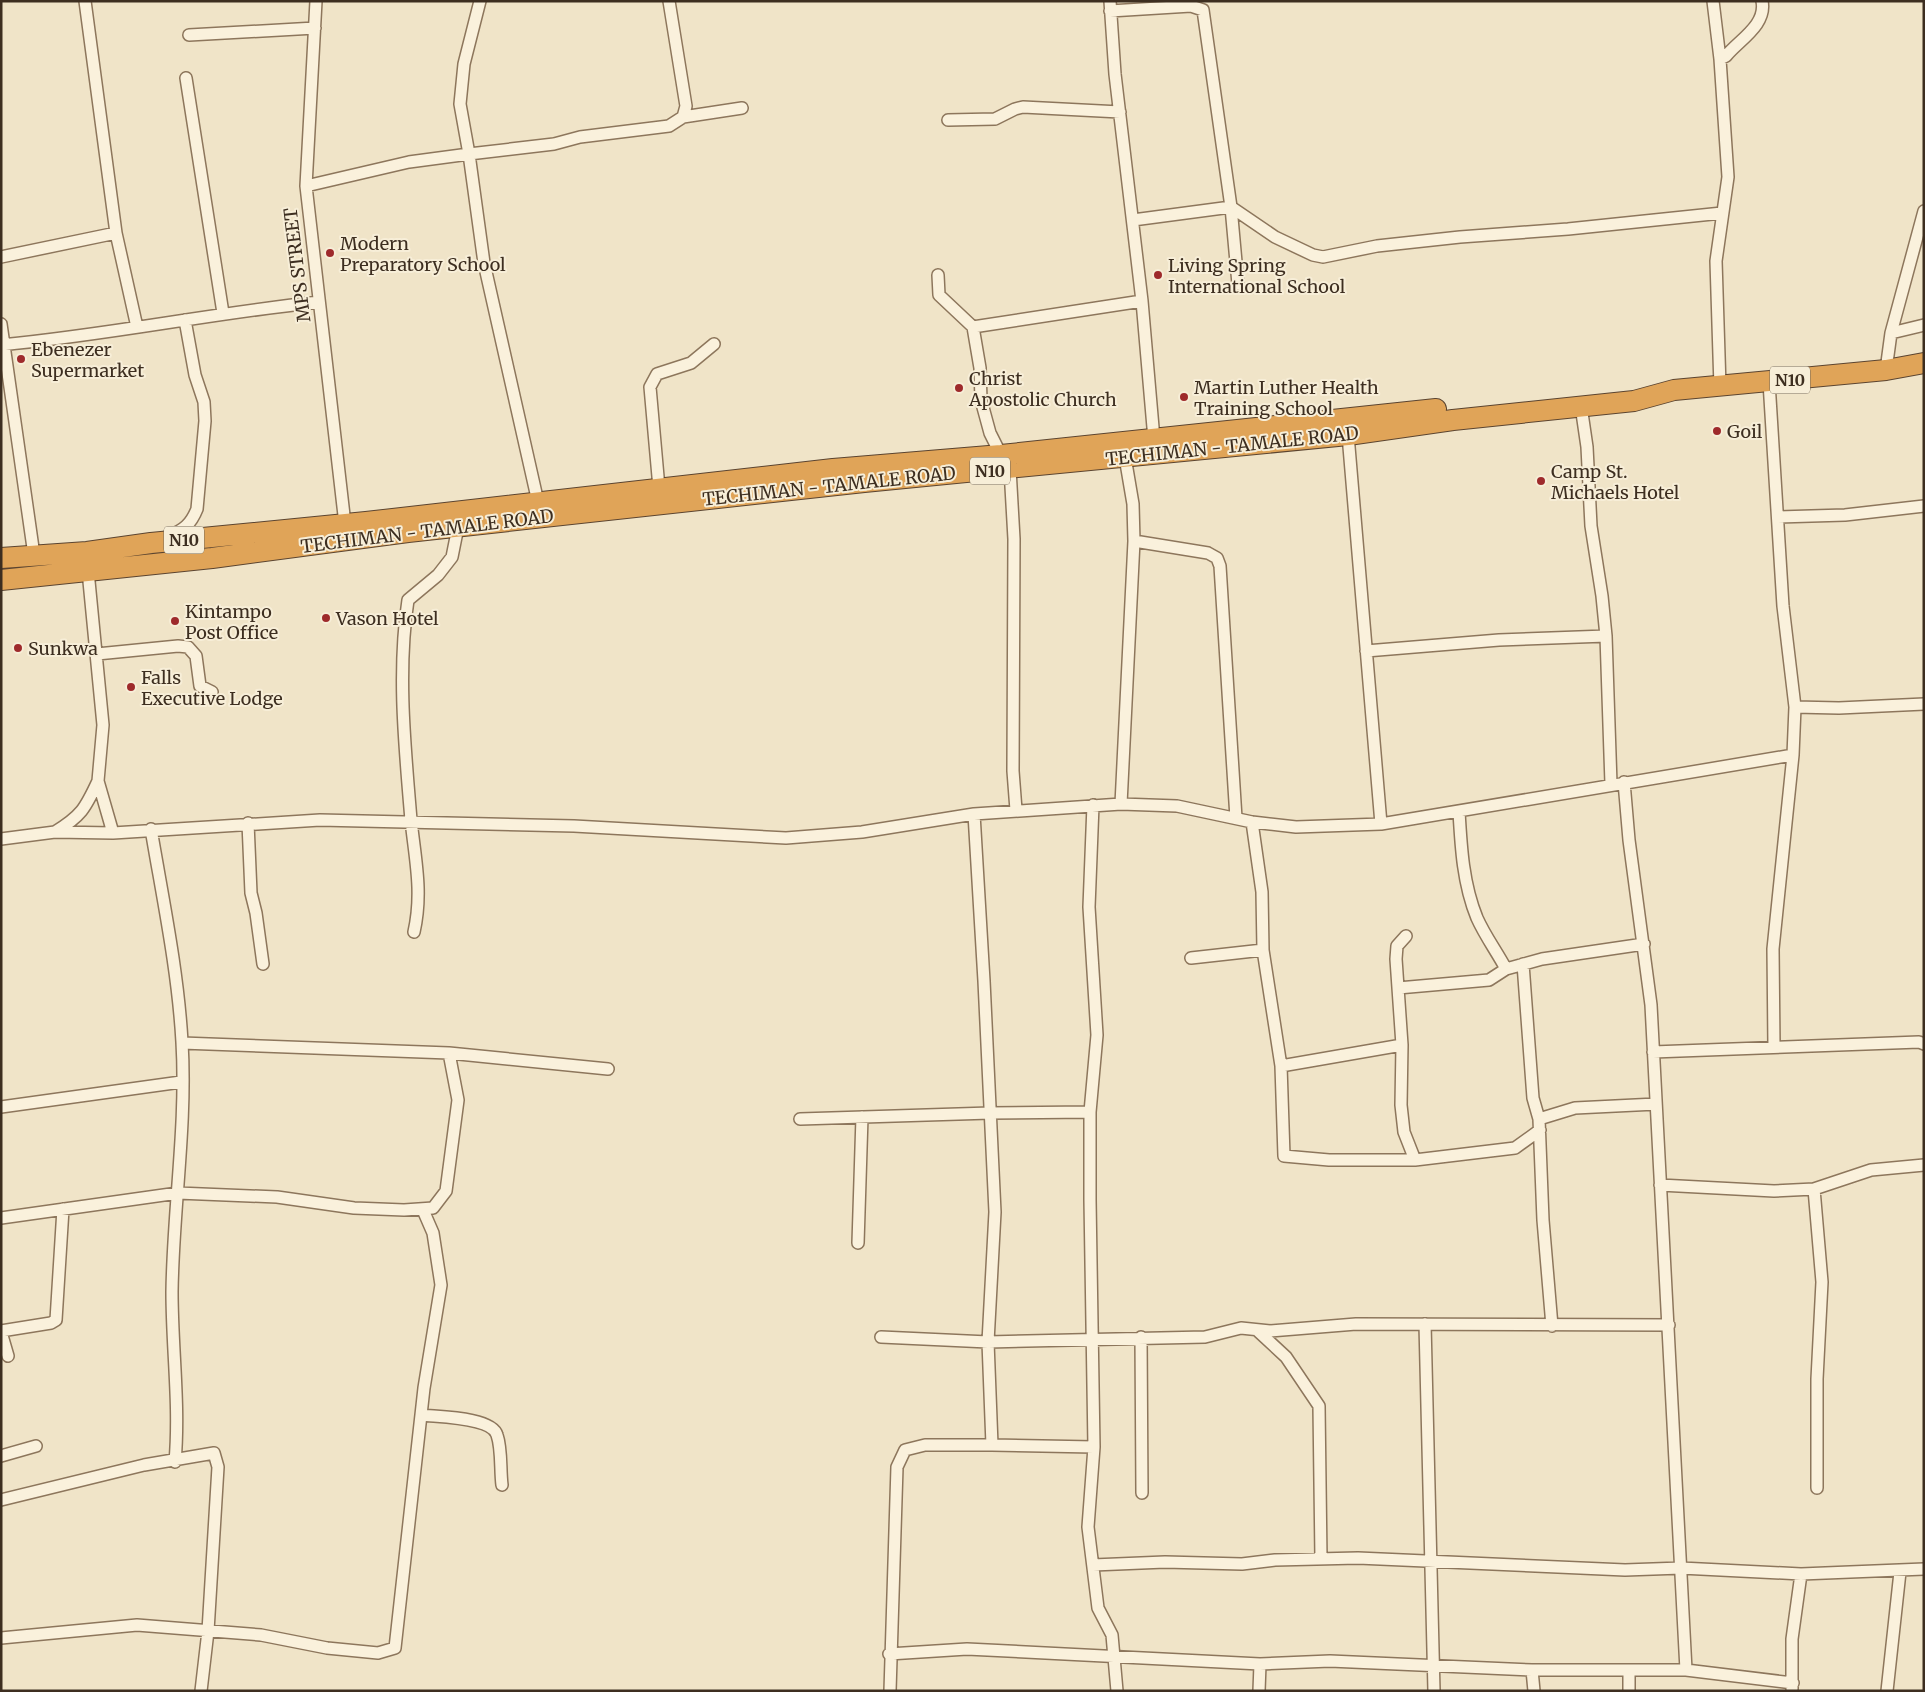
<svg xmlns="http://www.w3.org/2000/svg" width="1925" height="1692" viewBox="0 0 1925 1692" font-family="Merriweather,serif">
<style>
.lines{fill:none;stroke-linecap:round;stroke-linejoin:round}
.street-casing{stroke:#8d765c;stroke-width:14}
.highway-casing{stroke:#5b4430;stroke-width:22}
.street{stroke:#faf1dc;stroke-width:11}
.highway{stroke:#e0a458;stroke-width:20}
.poi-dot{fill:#9e2a2b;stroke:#f7eed8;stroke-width:2}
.labels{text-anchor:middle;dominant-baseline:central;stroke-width:4;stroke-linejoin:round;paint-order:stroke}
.shield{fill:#f7eed8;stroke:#756857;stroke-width:1}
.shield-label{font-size:16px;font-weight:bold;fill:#3d2e20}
.poi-label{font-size:18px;fill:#3d2e20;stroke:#f7eed8;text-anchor:start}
.street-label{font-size:18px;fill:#3d2e20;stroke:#f7eed8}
</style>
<rect width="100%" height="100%" fill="#f0e4c8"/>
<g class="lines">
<defs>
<path id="street" d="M85,1L116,233L137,327
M316,1L306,186L345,524
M480,1L464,64L460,104L469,154L554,144L580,137L669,126L683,117L686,106L669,1
M1110,1L1115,74L1142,301L1154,439
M1713,1L1720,59L1728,177L1716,261L1720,387
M1110,11L1191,6L1203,10L1231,207L1238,284
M189,35L315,28
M1720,59L1726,56C1739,40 1767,25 1762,1
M186,78L223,313
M683,117L742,108
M948,120L995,119L1015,109L1023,107L1120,112
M306,186L409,162L469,154L484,263L538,502
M1133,220L1231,207L1275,237L1313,255L1323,257L1377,246L1460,237L1568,229L1722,213
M1,257L116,233
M938,275L939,295L973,327L980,368L981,400L990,433L1001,455
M1,324L34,555
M973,327L1142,301
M1891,333L1924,325
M1,345C108,335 213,313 319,302
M1886,370L1891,333L1924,211
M1769,382L1783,606L1795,707L1793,755L1773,949L1774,1047
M1581,406L1587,447L1591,526L1602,596L1606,636L1611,784
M1348,435L1381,824
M1010,469L1014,539L1013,771L1016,810
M659,488L650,387L657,374L691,363L714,344
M1778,517L1845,515L1924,506
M169,536C184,530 191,524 197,509L205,421L204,402L195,375L185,320
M1134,541L1208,553L1217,558L1220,566L1236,818
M88,571L103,725L98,781L113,833
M1366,651L1499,640L1606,636
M97,654L178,646L188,647L196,656L200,686L212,692
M1795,707L1839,708L1924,704
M1624,782L1629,840L1651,1005L1686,1670
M1121,804L1134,541L1133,504L1125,457
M1093,805L1089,907L1097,1035L1090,1112V1200L1094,1447L1088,1527L1098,1608L1112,1635L1117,1691
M1459,811C1461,847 1463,884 1477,918C1485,936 1497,952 1506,969
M974,814L984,981L995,1212L988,1342L992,1445L1094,1447
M1252,822L1262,892L1263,950L1281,1066L1284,1156L1329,1160H1415L1515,1148L1540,1130
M248,823L251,893L256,913L263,964
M151,829C163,900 178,971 182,1042C187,1125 173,1209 172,1292C172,1349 180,1405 175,1462
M55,832C81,816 85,809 98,781
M1,839L55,832L113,833L320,820L574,826L786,838L862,832L974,814L1121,804L1177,806L1252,822L1296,827L1381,824L1793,755
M414,932C423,892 415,859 411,820C405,748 397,672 408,600L438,575L452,557L458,527
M1406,936L1397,946L1396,959L1402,1045L1401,1105L1404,1132L1415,1160
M1191,958L1263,950
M1523,964L1533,1098L1539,1119L1543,1220L1552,1326
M1398,988L1489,980L1506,969L1542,959L1644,944
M182,1043L449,1053L608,1069
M1653,1052L1919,1042L1924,1044
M1281,1066L1402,1045
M1,1107L181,1082
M800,1119L990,1113L1090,1112
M1539,1119L1575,1108L1656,1104
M1660,1185L1774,1191L1814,1189L1871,1170L1924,1165
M1814,1189L1822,1282L1817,1379V1488
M1,1218L178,1193L277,1197L354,1208L404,1210L433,1208L446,1191L458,1100L449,1053
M858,1243L862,1117
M1425,1324L1434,1691
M1,1331L51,1323L56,1320L63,1209
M1258,1331L1286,1357L1319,1406L1321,1559
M1,1332L8,1356
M881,1337L988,1342L1205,1337L1241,1328L1270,1331L1356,1324L1669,1325
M1141,1337L1142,1493
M422,1415C438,1417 492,1417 497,1435C502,1449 500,1470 502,1485
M1,1456L36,1446
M1,1500L144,1465L214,1453L218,1467L208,1631L201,1691
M1093,1565L1165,1562L1242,1564L1275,1560L1358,1558L1625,1570L1681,1568L1801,1574L1924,1569
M1,1638L137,1625L261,1635L327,1648L378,1653L395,1648L424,1388L441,1285L433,1233L423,1210
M889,1654L967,1649L1260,1664L1330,1661L1532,1670H1686L1793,1683
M1532,1670L1534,1691
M1629,1672V1691
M1792,1689V1639L1801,1574
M890,1691L897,1467L905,1450L925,1445H992
M1259,1691L1260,1664
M1887,1691L1900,1572"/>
<path id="highway" d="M1,558L87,552L151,543L366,522L833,469L1001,455L1436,409
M1,580L212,558L408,532L864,482L1348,435L1453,420L1634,401L1674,390L1886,370L1924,363"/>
</defs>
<use href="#street" class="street-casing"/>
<use href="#highway" class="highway-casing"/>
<use href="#street" class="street"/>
<use href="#highway" class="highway"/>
</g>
<g class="poi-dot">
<circle cx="330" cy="253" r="5"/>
<circle cx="1158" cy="275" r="5"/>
<circle cx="21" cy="359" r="5"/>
<circle cx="959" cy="388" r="5"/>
<circle cx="1184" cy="397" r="5"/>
<circle cx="1717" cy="431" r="5"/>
<circle cx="1541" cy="481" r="5"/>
<circle cx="326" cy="618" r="5"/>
<circle cx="175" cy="621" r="5"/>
<circle cx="18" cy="648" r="5"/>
<circle cx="131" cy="687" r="5"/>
</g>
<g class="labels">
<g class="shield">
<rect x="1770" y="366.5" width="40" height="27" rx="4"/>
<rect x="970" y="457.5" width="40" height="27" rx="4"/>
<rect x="164" y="526.5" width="40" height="27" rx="4"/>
</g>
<g class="shield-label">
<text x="1790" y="380">N10</text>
<text x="990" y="471">N10</text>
<text x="184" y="540">N10</text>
</g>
<g class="poi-label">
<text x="340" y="243">Modern<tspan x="340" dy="21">Preparatory School</tspan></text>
<text x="1168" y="265">Living Spring<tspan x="1168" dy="21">International School</tspan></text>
<text x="31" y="349">Ebenezer<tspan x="31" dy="21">Supermarket</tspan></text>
<text x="969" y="378">Christ<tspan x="969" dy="21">Apostolic Church</tspan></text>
<text x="1194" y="387">Martin Luther Health<tspan x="1194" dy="21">Training School</tspan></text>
<text x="1727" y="431">Goil</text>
<text x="1551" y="471">Camp St.<tspan x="1551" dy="21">Michaels Hotel</tspan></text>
<text x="185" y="611">Kintampo<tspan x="185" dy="21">Post Office</tspan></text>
<text x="336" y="618">Vason Hotel</text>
<text x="28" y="648">Sunkwa</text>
<text x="141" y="677">Falls<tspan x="141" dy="21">Executive Lodge</tspan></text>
</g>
<g class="street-label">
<text transform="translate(297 265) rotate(-97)">MPS STREET</text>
<text transform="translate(1232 446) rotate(-6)">TECHIMAN - TAMALE ROAD</text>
<text transform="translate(829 486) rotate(-6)">TECHIMAN - TAMALE ROAD</text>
<text transform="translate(427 531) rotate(-7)">TECHIMAN - TAMALE ROAD</text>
</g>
</g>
<rect width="1925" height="1692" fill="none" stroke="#3d2e20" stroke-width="5"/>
</svg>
